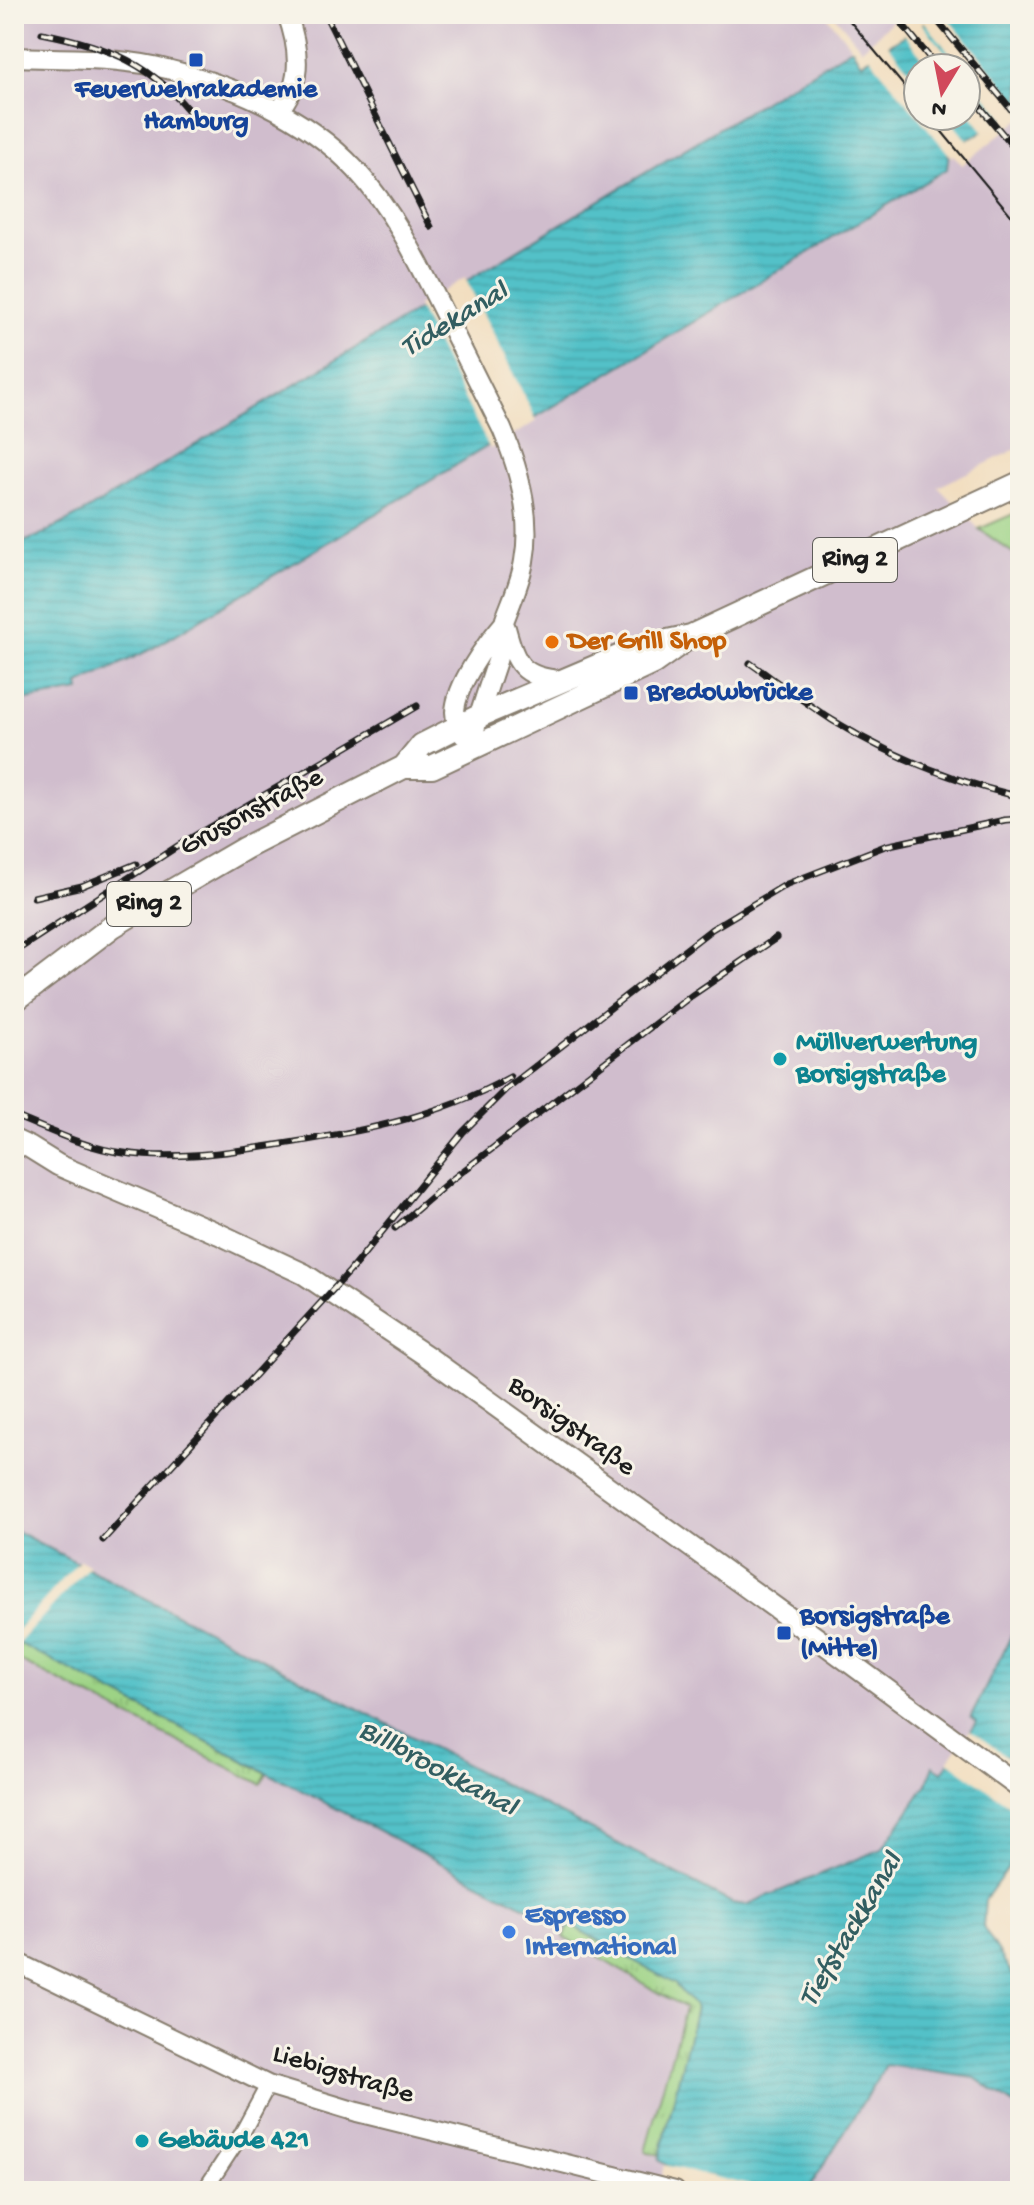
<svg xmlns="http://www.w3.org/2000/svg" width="1034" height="2205" viewBox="0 0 1034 2205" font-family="'Gochi Hand',sans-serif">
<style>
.industrial{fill:#d0bdcd}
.grass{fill:url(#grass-tufts);stroke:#5c7850;stroke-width:2}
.green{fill:#9dd385;stroke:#5c7850;stroke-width:2}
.water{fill:url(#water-rules);stroke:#386e72;stroke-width:2;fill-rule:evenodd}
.pier{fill:#f2dec0}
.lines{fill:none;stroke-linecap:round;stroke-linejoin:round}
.minor-casing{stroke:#877d6e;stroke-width:18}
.tertiary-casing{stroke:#877d6e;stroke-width:22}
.secondary-casing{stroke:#877d6e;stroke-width:24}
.primary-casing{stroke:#877d6e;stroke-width:26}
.minor{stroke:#fff;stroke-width:14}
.tertiary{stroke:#fff;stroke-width:18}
.secondary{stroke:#fff;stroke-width:20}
.primary{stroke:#fff;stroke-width:22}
.tram{stroke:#1c1c1c;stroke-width:2}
.rail-casing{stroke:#1c1c1c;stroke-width:7}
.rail{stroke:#f7f3e8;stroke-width:4;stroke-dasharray:12;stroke-linecap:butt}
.transit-dot{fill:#1a4fb4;stroke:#f7f3e8;stroke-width:3}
.food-dot{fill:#e8710a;stroke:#f7f3e8;stroke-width:3}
.culture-dot{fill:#0f9aa8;stroke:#f7f3e8;stroke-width:3}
.shop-dot{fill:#3f7fe0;stroke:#f7f3e8;stroke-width:3}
.labels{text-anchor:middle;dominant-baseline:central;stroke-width:6;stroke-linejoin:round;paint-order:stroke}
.shield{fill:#f7f3e8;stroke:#5e5c59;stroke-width:2}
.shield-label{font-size:26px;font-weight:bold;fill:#1c1c1c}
.transit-label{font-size:28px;font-weight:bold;fill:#164399;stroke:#f7f3e8;text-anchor:start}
.food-label{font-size:28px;font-weight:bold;fill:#c56008;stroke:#f7f3e8;text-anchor:start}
.street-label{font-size:28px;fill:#1c1c1c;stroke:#f7f3e8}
.culture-label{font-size:28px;font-weight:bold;fill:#0d838f;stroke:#f7f3e8;text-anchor:start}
.shop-label{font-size:28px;font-weight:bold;fill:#366cbe;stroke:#f7f3e8;text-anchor:start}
.water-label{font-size:30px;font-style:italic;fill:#325e61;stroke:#f7f3e8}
</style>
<defs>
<pattern id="grass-tufts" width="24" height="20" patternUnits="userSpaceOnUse" patternTransform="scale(2)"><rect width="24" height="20" fill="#9dd385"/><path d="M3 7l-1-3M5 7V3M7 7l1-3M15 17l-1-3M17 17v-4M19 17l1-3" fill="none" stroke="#87b572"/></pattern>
<pattern id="water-rules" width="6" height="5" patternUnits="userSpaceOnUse" patternTransform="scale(2)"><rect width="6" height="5" fill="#53c1c8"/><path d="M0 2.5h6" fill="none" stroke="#48a5ab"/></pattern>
</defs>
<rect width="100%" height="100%" fill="#f7f3e8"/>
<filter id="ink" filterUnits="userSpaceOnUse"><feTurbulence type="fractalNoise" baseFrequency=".0125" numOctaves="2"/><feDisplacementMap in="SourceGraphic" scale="16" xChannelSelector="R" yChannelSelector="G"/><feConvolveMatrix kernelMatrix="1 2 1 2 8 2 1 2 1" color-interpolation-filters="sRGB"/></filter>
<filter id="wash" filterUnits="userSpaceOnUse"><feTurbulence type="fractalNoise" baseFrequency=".006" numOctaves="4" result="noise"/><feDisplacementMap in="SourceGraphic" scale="32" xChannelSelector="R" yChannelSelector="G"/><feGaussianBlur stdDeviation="1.8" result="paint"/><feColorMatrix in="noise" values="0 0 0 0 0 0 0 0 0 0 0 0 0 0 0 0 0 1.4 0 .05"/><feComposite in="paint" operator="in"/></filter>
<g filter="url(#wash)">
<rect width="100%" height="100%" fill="#f2dec0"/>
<path class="industrial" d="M14,14H825L852,48L81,514L41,535L14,546Z
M833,14H900L862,49Z
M1020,119V447L938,487L979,529L1020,558V1618L972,1716L978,1722L942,1773L933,1767L927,1784L882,1849L746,1905L732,1903L14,1530V702L80,691L79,684L153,648L759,282L949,150L962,165Z
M14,1640L568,1929L696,2008L659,2160L666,2165L660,2191H14Z
M886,2065L975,2078L1020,2109V2191H804L810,2187Z"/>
<path class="grass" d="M19,1643L267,1773L261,1784L16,1659Z
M570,1925L675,1984L696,2008L660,2155L645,2151L685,2008L564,1937Z"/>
<path class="green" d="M1020,511V558L979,529Z"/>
<path class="water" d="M938,14H1020V110L949,150L947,169L153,648L79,684L80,691L14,702V546L41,535L81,514L852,48L861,63ZM918,68H966V116H918Z
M14,1530L732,1903L746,1905L882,1849L927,1784L933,1766L942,1772L977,1722L971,1717L1020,1618V1851L985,1900L983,1927L1020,1986V2109L975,2078L886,2065L810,2187L804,2191H660L666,2165L659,2160L696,2008L675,1984L571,1925L568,1929L14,1641Z"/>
<path class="pier" d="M930,14H944L1020,104V114L1007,122L966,72V68H962L922,19Z
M920,21L959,68H931L902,32Z
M886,42L918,81V116H947L969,143L953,153L952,158L867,54Z
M966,76L1005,123L986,134L966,110Z
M465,278L537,421L490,449L417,306Z
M80,1560L89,1566L16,1646L14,1645V1634Z
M970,1730L1020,1766V1813L948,1761Z
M664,2165L774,2191H658Z"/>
</g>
<g filter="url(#ink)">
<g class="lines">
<defs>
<path id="minor" d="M204,2191L241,2135L268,2085"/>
<path id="tertiary" d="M14,57C60,59 108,57 154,66C227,82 304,114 356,170C393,210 418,261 442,309C462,349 482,389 502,429C519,469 532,518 524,561C521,581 512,600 505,619C501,633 501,648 497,661C487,691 477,719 470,749
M280,111C284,103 290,95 293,87C301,64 295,36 287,14
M506,628C516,664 521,677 561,680
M463,735C459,728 455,720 455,712C456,685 486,644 503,624
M14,1961L268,2085L357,2112L675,2191"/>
<path id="secondary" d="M14,1140L29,1147L58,1165L219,1234L304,1274L428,1357L784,1614L1020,1788"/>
<path id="primary" d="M404,767H432L653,663L691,636L1020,483
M14,1001L113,926L149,904L245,848L404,767L422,745L477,717L644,646L691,636"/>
</defs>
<use href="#minor" class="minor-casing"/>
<use href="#tertiary" class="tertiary-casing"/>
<use href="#secondary" class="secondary-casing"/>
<use href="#primary" class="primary-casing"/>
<use href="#minor" class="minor"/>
<use href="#tertiary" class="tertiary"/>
<use href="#secondary" class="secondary"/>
<use href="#primary" class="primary"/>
<path class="tram" d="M844,14L918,103
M929,116L1020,226"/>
<defs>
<path id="rail" d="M325,14L431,227
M894,14L938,68
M932,14L1020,120
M42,33C108,46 154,64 196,120
M966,90L1020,155
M750,663C777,682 804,702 832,720C890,756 953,781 1020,797
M1019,703L1020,704
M34,897L82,886L136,864
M14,952L184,842L417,706
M14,1116C50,1130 85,1148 124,1153C173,1160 222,1153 270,1146C355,1133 435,1119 510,1077
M395,1228L450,1181L691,996L776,938
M103,1540L350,1271L463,1132L506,1089L712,929L787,884L885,846L1005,820L1020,819"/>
</defs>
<use href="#rail" class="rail-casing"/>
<use href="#rail" class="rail"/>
</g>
</g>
<g class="transit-dot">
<rect x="188" y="52" width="16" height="16" rx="4"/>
<rect x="623" y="685" width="16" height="16" rx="4"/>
<rect x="776" y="1625" width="16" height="16" rx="4"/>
</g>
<circle class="food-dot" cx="552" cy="642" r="8"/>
<g class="culture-dot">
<circle cx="780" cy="1059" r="8"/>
<circle cx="142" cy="2141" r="8"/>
</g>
<circle class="shop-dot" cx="509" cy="1932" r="8"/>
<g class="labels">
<g class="shield">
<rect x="813" y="538" width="84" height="44" rx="6"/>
<rect x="107" y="882" width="84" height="44" rx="6"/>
</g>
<g class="shield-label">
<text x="855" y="560">Ring 2</text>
<text x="149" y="904">Ring 2</text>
</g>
<g class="transit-label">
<text x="196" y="90" text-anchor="middle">Feuerwehrakademie<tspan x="196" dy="32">Hamburg</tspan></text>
<text x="647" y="693">Bredowbrücke</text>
<text x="800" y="1617">Borsigstraße<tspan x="800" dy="32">(Mitte)</tspan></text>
</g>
<g class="food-label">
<text x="568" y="642">Der Grill Shop</text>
</g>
<g class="street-label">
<text transform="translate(252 813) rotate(-28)">Grusonstraße</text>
<text transform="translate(571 1427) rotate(36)">Borsigstraße</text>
<text transform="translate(343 2075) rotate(17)">Liebigstraße</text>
</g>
<g class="culture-label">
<text x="796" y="1043">Müllverwertung<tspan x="796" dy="32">Borsigstraße</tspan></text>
<text x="158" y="2141">Gebäude 421</text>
</g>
<g class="shop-label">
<text x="525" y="1916">Espresso<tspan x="525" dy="32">International</tspan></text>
</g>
<g class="water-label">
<text transform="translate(455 321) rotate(-31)">Tidekanal</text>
<text transform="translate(437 1770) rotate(28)">Billbrookkanal</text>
<text transform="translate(852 1931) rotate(-59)">Tiefstackkanal</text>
</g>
</g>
<rect width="1034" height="2205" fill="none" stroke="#f7f3e8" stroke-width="48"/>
<g transform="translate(942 92) rotate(190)"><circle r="38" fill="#f7f3e8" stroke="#9f9d96" stroke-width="2"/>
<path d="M0-6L14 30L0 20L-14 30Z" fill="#d1495b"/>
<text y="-12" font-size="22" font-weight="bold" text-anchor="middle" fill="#1c1c1c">N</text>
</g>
</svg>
